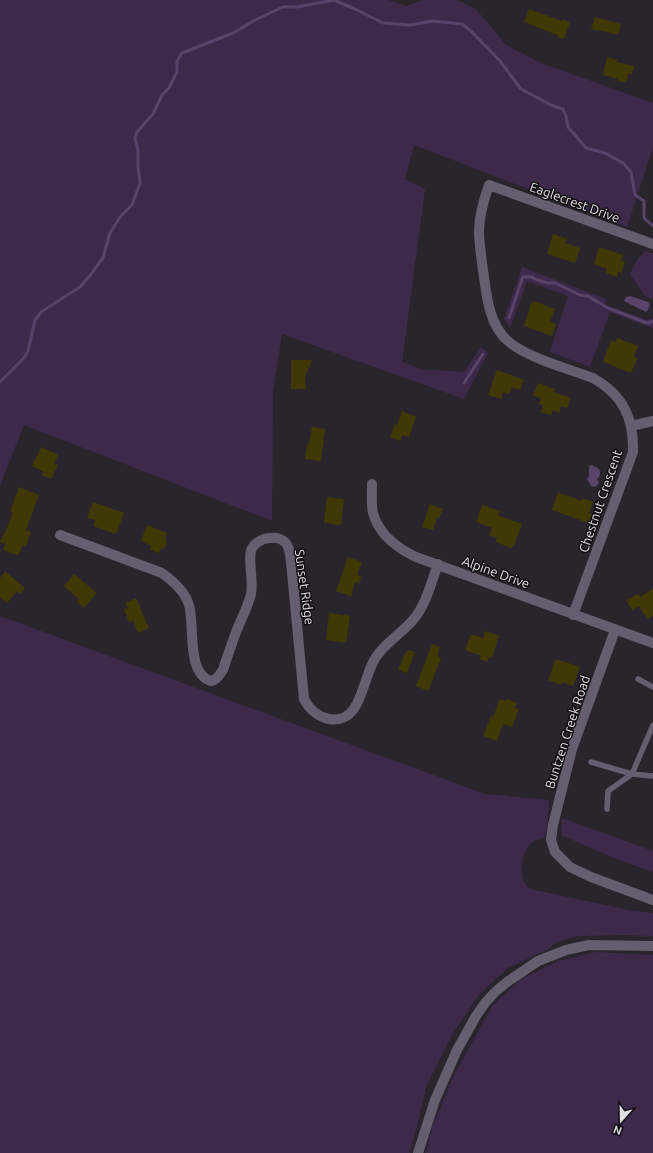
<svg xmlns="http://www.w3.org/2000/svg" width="653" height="1153" viewBox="0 0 653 1153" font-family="Ubuntu,sans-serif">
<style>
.green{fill:#3d2a4b}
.water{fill:#584369}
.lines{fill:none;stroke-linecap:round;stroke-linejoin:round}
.stream{stroke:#584369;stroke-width:3}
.building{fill:#403805}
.lane{stroke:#665d6e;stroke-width:5.5}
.street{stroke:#665d6e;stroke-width:10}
.labels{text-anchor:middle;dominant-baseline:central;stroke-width:3;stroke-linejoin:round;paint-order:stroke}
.street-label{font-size:13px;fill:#e2dfe5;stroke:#110f13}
</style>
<rect width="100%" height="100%" fill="#2a252d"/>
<path class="green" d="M0,0H388L406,6L423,0H457L476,9L506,45L541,63L653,103V147L627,227L414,145L405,179L425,189L402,362L421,369L464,372L481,347L488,353L464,399L282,334L273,391L272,521L24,425L0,485Z
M646,251L653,254V299L645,296L630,274L638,258Z
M522,267L606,299L605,305L648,320L653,318V328L610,312L590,367L550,352L568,296L527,281L510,328L504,319Z
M0,616L485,794L549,800L547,829L544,838C539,839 534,840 530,844C522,852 518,878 527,886C528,888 533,889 535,890L633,911L653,913V936L622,935L577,936L557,942L548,949L508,968L479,995L453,1033L427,1085L410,1153H0Z
M562,818L653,851V872L619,860L561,835Z
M596,952L653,955V1153H426L432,1128L453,1077L493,1005L521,979L558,961Z"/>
<path class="water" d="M630,296L648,302L650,304L648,310L646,312L624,301L626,297Z
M592,465L599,469C601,474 600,476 597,479L599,483L595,487L591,486L587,479L589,476V466Z"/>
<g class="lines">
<path class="stream" d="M509,318L522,279L523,277H532L535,279L547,283H555L580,295L588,296L608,308L644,322L649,323L653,321
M0,382L24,358L28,351L35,320L41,312L80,287L91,274L103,258L110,233L120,217L132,205L140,183L138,167V150L135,138L137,132L153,114L162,95L169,88L177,72V61L182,53L233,33L257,19L283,7H297L334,0L355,9L383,23L411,25L433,21L462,24L471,31L500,61L521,89L551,105L563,109L566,116L568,127L586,148L605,153L623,163L631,172L635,195L644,201V218L653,226
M464,383L483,354"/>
</g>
<path class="building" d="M529,9L562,21V19L570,22L564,39L557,37V35L524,22Z
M595,17L621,24L618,35L599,30V31L591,29Z
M607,57L618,60L617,62L634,66L632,75L628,73L626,83L617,81L618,79L603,75Z
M553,234L567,239L565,243L580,248L575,263L547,254Z
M599,247L623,255L621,260L625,262L621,273L618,272L617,277L606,273L607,269L594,264Z
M534,301L555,309L550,322L556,324L552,336L524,326L531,304Z
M617,338L638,346L634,357L637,358L631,373L603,362L611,340L616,342Z
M291,360H312L305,376L306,389H291Z
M497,370L524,380L520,390L512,387L509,394L503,392L501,399L488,395Z
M538,383L555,389L554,392L571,398L567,408L561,406L559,413L553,410L551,415L541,412L543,405L539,404L541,398L533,395Z
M402,411L416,417L409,437L402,435L400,441L390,437L395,424L397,425Z
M312,427L325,429L321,461L305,459L307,444H309Z
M41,447L58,455L54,464L58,465L51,479L42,475L44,472L32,466Z
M19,487L39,495L26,530L31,532L26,546L23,545L18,556L3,550L5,544L0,542L4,533H5L13,512L10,511Z
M558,492L581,501L583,498L593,502L589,513L592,514L588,523L552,510Z
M327,497L344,499L341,525L324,523Z
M93,502L124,513L116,534L93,526L95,520L87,518Z
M430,504L443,509L439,518L437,517L433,530L422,527Z
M482,505L500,511L498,515L522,524L514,546L511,548L496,542L497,538L489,535L492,528L476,522Z
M147,525L167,533L165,540L167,541L164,549L161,548L159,553L150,550L151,546L141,541Z
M348,557L362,562L357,575L361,576L359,584L355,582L351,596L336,591Z
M5,571L25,588L20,594L17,591L7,603L0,597V578Z
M74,574L97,593L84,608L77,602L79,599L64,586Z
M653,589V616L648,619L645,614L644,615L639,606L632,610L626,600L638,594L640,597Z
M136,598L149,628L138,633L133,620L129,622L124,609L128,608L125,603Z
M329,613L350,616L346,643L326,640Z
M485,631L499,636L492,658L489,657L487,662L480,659L481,656L465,650L471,634L483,638Z
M432,644L440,647L437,656L441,658L428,691L416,686Z
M409,650L415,652L407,673L398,670L405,653Z
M556,659L580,667L573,686L562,682L561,685L548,680Z
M500,699L506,701L507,699L517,703L515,708L519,709L512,727L503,724L497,741L483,736L491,716L493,717Z"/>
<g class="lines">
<path class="lane" d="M638,679L653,687
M591,762L632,774L653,725
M607,809L608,791L632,774L653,776"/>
<path class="street" d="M631,426L653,421
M372,484C372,493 371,504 373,513C379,535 397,548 416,557L653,643
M60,535L162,573C173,581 185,591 189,605C195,625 186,674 211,681C217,680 219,675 223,670C227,657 232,644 236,632C241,619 248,607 251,594C254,581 247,557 252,548C258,538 276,534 285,542C290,547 290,556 291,562L304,699C309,709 318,717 329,719C363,725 362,676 376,657C386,642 402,633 413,620C426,605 431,583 438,564
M573,615L633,452C634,418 623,395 593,378C569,369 528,358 509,342C487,324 486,289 482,263C481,253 479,242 479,232C479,217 484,199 489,185L653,244
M615,630L572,749L553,825L551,840L555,852L570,867L591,877L653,900
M418,1153L435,1100L457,1050L476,1016L485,1003L495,992L507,982L538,961L566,950L589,945L653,946"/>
</g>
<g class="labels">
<g class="street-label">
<text transform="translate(575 202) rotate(20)">Eaglecrest Drive</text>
<text transform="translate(600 501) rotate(-71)">Chestnut Crescent</text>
<text transform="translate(496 572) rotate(20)">Alpine Drive</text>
<text transform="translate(305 587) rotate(82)">Sunset Ridge</text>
<text transform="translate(567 732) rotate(-72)">Buntzen Creek Road</text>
</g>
</g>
<g transform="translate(621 1121) rotate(200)" stroke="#110f13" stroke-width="3" paint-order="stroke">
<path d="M0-3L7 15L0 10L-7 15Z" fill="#e2dfe5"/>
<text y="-6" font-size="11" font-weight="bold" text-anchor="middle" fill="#e2dfe5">N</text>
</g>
</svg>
